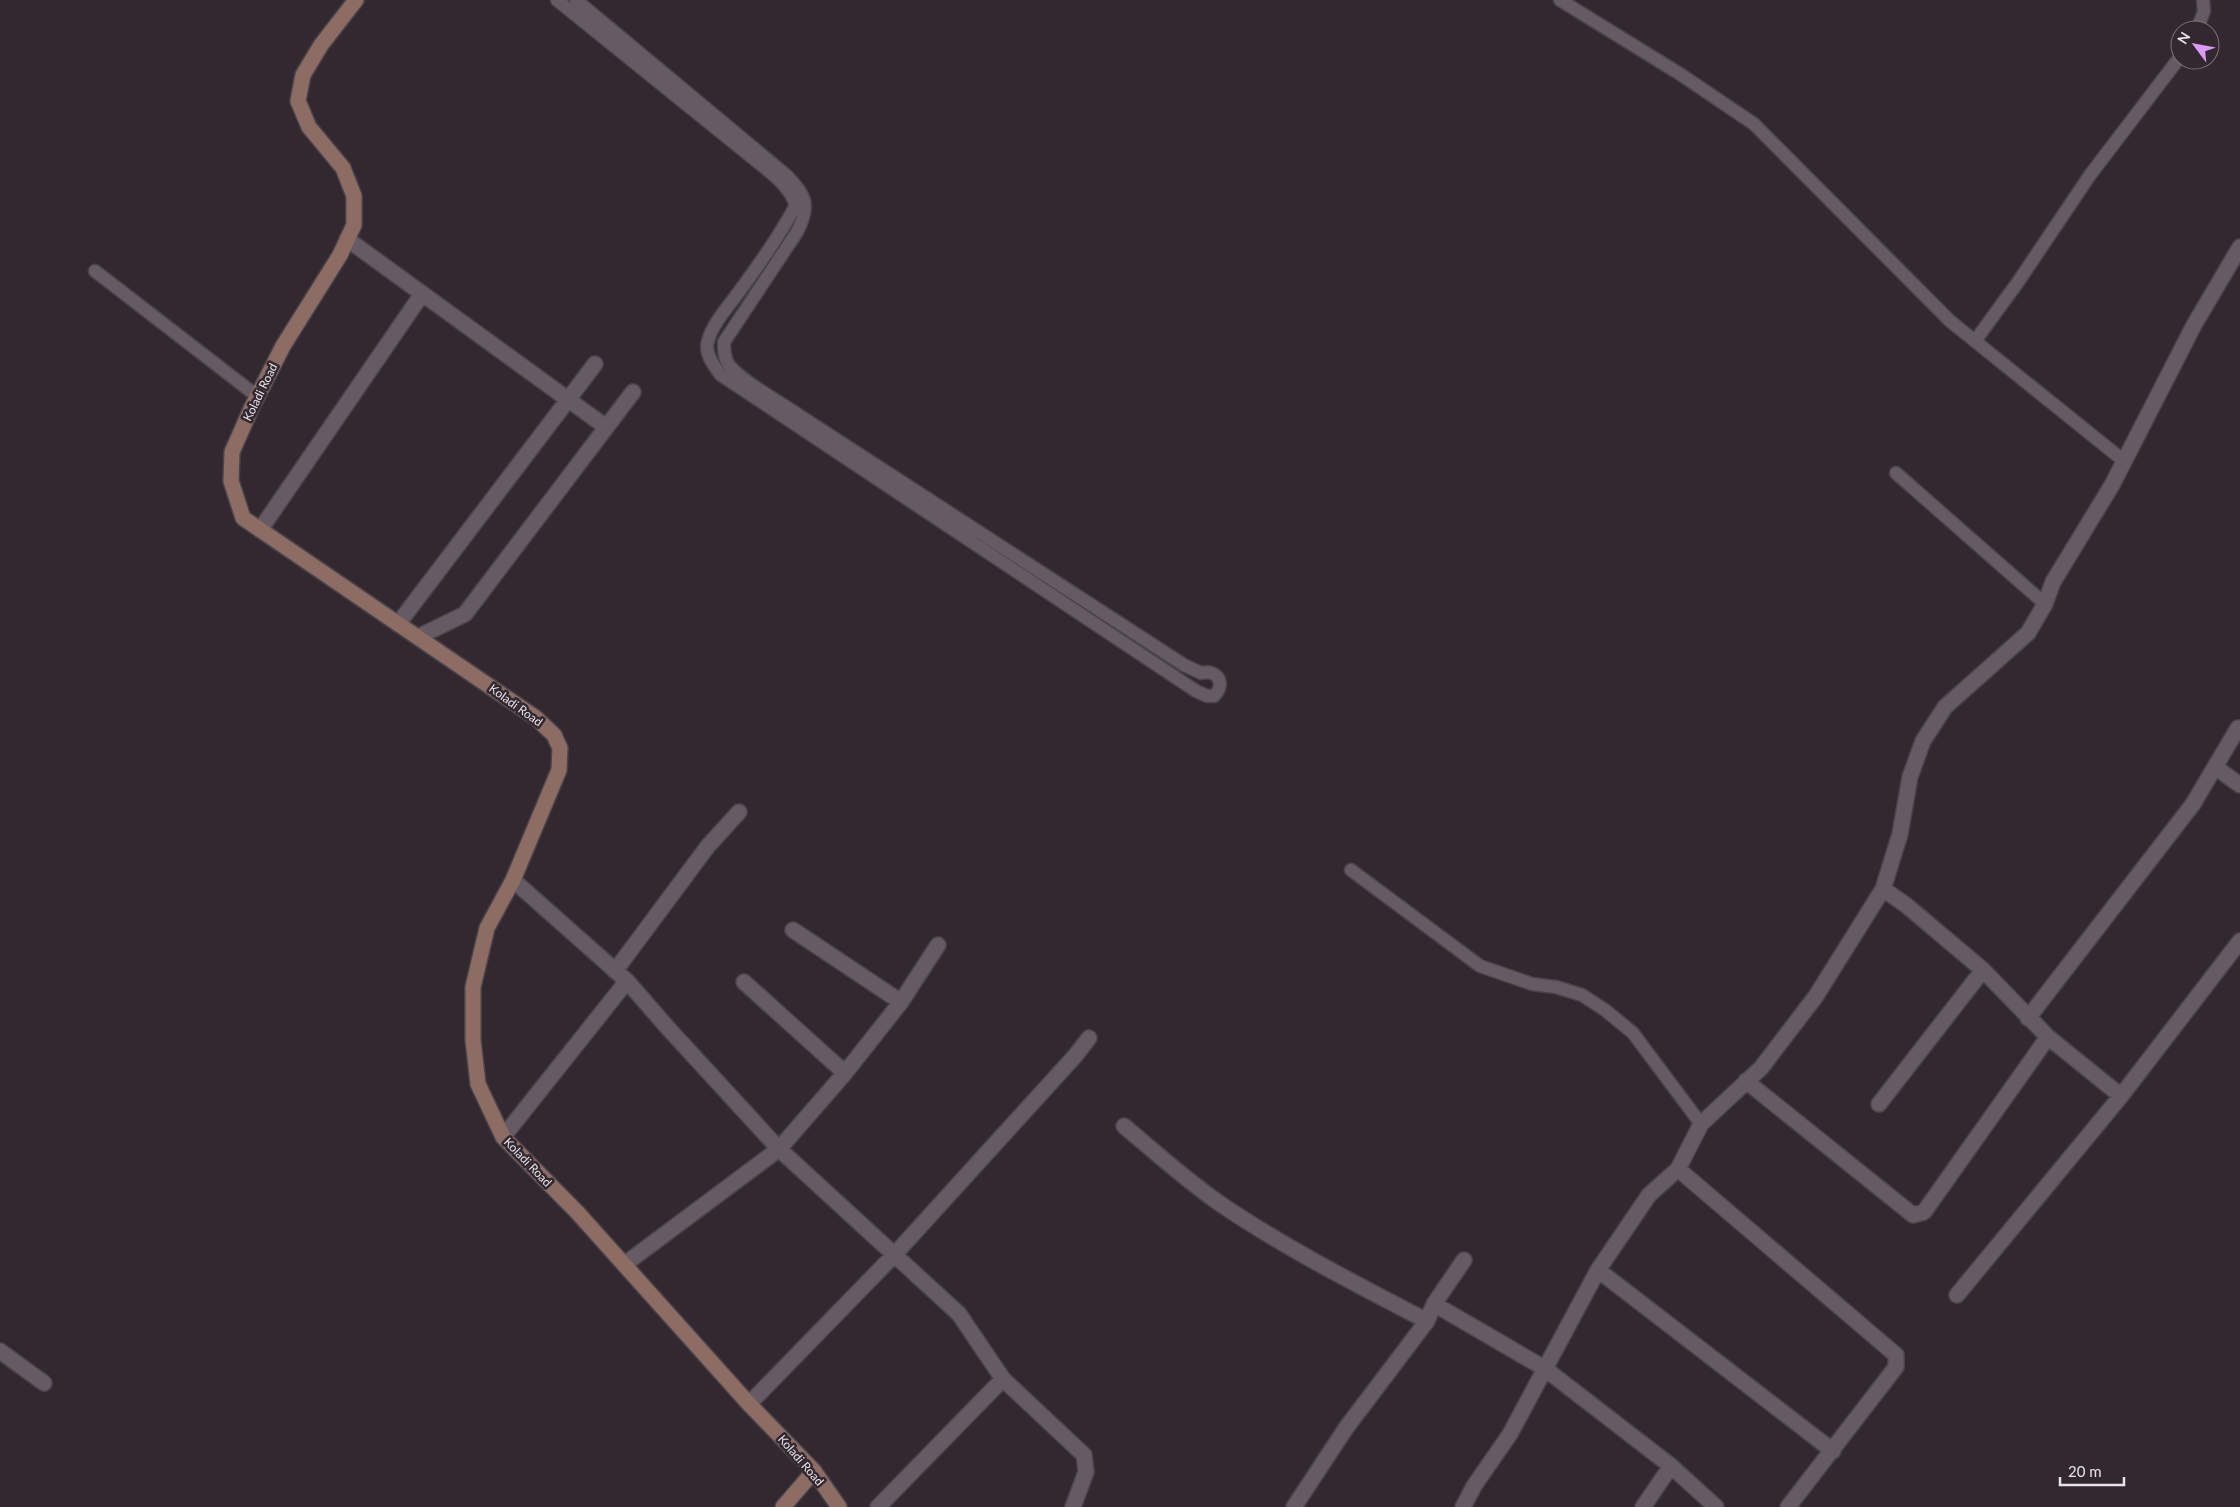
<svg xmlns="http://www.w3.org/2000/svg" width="2240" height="1507" viewBox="0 0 2240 1507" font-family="Lato,sans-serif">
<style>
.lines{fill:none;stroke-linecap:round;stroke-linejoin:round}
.lane-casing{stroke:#4a434a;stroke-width:15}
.street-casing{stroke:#4a434a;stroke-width:18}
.secondary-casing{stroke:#4a434a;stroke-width:18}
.lane{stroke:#655b65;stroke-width:12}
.street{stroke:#655b65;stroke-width:15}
.secondary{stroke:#8d6c64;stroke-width:15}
.labels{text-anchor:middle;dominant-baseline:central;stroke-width:5;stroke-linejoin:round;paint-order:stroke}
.street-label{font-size:12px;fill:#e9e3e9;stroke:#312830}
</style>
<rect width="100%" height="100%" fill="#312830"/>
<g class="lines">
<defs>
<path id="lane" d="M557,0L754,159C771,173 788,184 796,205C780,235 761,262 741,289C730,305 713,322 708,341C704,353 714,366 721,375L1196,691L1207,696H1214C1226,684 1218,669 1201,673L1184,665L797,414C780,402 741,381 729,365C724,358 724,350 724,342L797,232C811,205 806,196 786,175L576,0
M1560,0L1680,74L1754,124L1950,321L2124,461
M2197,30L2204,11L2203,0
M95,271L257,396
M1975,341L2018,282L2090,175L2180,57
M1896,473L2045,604
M1351,870L1480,966L1532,984L1556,987L1582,995L1605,1010L1633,1033L1701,1124"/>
<path id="street" d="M347,239L606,427
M260,530L422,294
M398,624L595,364
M418,637L465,614L633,392
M2215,767L2240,785
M513,880L627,981L667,1027L779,1149L959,1314L1003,1379L1084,1455L1086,1472L1073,1507
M1883,889L1906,905L1983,970L2048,1037L2121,1096
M793,930L901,1002
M615,971L708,846L739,812
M744,982L845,1073
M2028,1018L2193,804L2238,728
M1746,1081L1913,1215L1924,1212L2048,1037
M1879,1104L1983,970
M1124,1126C1155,1152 1185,1179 1219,1203C1285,1248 1356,1284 1427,1321
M503,1137L627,981
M1678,1169L1896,1355V1367L1788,1507
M625,1264L779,1149L845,1073L901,1002L938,945
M1598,1270L1649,1195L1678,1169L1701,1124L1761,1068L1816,996L1883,889L1900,834L1910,777L1923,741L1945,707L2028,633L2045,604L2053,582L2112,485L2194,325L2240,247
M1957,1295L2121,1096L2240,941
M1434,1304L1544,1368L1671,1466L1716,1507
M0,1351L44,1383
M749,1404L895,1254L1075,1056L1089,1038
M878,1507L1003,1379
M1294,1507L1346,1428L1427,1321L1434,1304L1464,1260
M1463,1507L1474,1486L1510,1434L1598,1270L1833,1451
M1643,1507L1671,1466"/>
<path id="secondary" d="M356,0L321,45L303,75L298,101L309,127L343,168L354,196V225L340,255L283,346L251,409L232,452L231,481L243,518L536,718L554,735L560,748L559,770L513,880L487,928L473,987V1040L478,1084L503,1137L577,1212L749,1404L814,1471L839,1507
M783,1507L814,1471"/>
</defs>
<use href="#lane" class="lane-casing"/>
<use href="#street" class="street-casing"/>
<use href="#secondary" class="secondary-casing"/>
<use href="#lane" class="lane"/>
<use href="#street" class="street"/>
<use href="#secondary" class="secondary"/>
</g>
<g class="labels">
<g class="street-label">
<text transform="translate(260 392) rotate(-64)">Koladi Road</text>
<text transform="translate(516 705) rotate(36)">Koladi Road</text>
<text transform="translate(528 1162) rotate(46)">Koladi Road</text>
<text transform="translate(801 1460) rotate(49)">Koladi Road</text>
</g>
</g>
<g transform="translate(2195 45) rotate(302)"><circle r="24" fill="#312830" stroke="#7b737a"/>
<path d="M0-4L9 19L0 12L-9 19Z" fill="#dd99f3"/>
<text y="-8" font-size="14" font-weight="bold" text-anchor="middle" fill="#e9e3e9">N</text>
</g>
<path d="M2060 1477v8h64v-8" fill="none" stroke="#e9e3e9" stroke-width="2.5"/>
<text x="2068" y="1477" font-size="15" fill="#e9e3e9" stroke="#312830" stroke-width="4" paint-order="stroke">20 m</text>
</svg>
